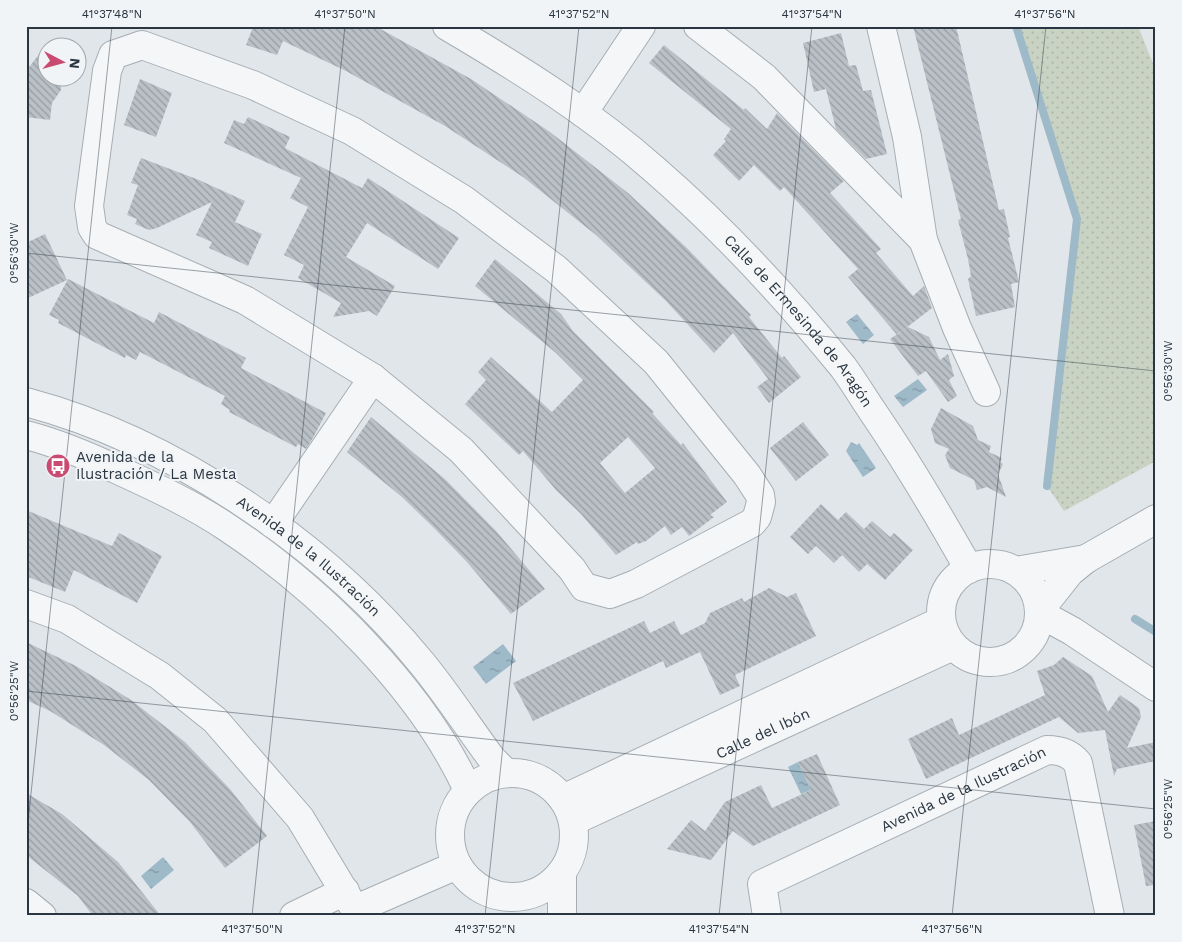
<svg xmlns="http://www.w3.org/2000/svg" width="1182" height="942" viewBox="0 0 1182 942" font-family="'Work Sans',sans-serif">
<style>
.park{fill:url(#park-dots)}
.water{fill:url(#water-ripples)}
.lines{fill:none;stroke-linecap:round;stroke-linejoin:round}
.stream{stroke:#9eb9c8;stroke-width:8}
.building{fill:url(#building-back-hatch);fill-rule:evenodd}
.minor-casing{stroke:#a6aeb4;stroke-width:30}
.minor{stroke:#f4f6f8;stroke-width:28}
.ticks{fill:none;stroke:#2a3641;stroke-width:1;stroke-opacity:0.45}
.labels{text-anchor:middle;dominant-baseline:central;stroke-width:4;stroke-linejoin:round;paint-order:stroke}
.street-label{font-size:15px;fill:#2a3641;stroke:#f1f4f7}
.poi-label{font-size:15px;fill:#2a3641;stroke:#f1f4f7;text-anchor:start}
.neatline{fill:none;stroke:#2a3641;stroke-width:2}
.ticks-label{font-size:12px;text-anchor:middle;fill:#2a3641}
</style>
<defs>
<pattern id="park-dots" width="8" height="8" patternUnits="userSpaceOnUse" patternTransform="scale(1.25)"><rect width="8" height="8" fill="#c9d3c3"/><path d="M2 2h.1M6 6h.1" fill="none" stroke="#adb6a9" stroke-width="1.8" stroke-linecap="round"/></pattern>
<pattern id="water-ripples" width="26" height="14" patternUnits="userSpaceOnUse" patternTransform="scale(1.25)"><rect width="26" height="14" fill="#9eb9c8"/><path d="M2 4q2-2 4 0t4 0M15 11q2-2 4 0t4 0" fill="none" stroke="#8197a4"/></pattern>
<pattern id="building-back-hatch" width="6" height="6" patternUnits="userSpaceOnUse" patternTransform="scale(1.25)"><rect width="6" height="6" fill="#b9c0c6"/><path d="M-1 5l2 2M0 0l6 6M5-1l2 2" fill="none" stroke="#979da2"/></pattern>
</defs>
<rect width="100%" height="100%" fill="#e1e6ea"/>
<path class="park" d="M1016,26H1138L1156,71V461L1064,511L1047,486L1077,219Z"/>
<path class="water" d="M857,314L874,335L863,344L846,322Z
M918,379L927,390L903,407L894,396Z
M851,442L857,445L859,443L876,468L863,477L846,451Z
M503,644L516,661L486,684L473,667Z
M798,762L811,790L801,794L788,767Z
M163,857L174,870L151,889L141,876Z"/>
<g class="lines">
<path class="stream" d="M1016,26L1077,219L1047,486
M1135,619L1156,632"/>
</g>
<path class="building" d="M251,26H375L471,79L550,132L628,193L688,249L751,315L749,317L782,358L784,356L801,377L769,403L757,387L768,379L733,333L714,353L666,301L596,235L523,177L445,126L346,71L283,41L277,55L246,45L253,27Z
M913,26H956L999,210L1004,209L1010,237L1008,238L1019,282L1011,284L1015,307L976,316L968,279L971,276L968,259L958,220L961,219Z
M841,33L849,66L856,65L863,91L871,90L887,154L866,159L836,129L826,89L814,92L803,43Z
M48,43V78H61V90L52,103L50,120L26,117V71Z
M664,45L744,110L745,108L767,129L777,113L844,181L830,193L881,249L876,253L913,296L924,286L932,308L897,335L848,277L858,269L784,187L780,191L754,165L739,181L713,155L726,141L724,139L731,129L649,63Z
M140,79L172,93L156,137L124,125Z
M248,117L290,137L285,148L362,188L368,178L459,238L438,269L367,223L346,257L395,286L377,316L369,311L333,317L341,303L298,278L304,265L284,255L308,207L290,198L301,178L224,143L234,120L244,124Z
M141,158L199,180L245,201L235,222L262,234L248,266L209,248L212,242L196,235L212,202L157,228L149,230L135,224L137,219L127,215L138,185L131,183Z
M45,234L67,280L26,299V243Z
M495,259L561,314L573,331L654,412L652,413L681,445L683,443L727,502L710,515L714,517L689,536L682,527L671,535L665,526L646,541L638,544L637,542L616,555L581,514L556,490L523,451L519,455L465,404L486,380L478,372L491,357L552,412L583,380L556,353L475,286ZM628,437L655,468L625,493L600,463Z
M68,279L154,323L159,312L246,358L241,368L326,413L314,436L306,449L298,444L296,447L229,412L230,410L221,404L225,396L140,352L136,360L126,355L125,358L58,323L59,320L49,315Z
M908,327L929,337L940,360L948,354L954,376L949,380L957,396L948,402L926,371L918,376L890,339Z
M941,408L973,426L978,440L991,446L989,452L1002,458L1000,462L1003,464L998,474L1006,497L987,487L977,490L974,480L950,468L945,455L949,449L935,443L931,429Z
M371,417L446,480L497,532L545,589L511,614L466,561L434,528L402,497L347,452Z
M803,422L829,455L796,481L770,448Z
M821,504L838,520L846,512L864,529L872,521L890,537L894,533L913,550L885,580L867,564L859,572L842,555L834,563L816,546L808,554L790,537Z
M26,510L112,546L119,533L162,556L137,603L74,570L65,592L26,576Z
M769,588L787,597L796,593L816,636L735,675L740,686L720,695L700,652L666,668L663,661L533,721L513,683L644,621L650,633L674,621L681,635L705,623L710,613L742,598L744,602Z
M26,642L76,666L131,700L185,742L230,789L267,836L225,868L190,822L149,780L104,745L50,711L26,700Z
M1063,657L1092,676L1108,712L1120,695L1139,708L1141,717L1127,748L1156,742V761L1117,769L1114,776L1105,730L1078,733L1059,717L926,779L908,739L952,718L959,735L1045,695L1037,671L1054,665Z
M817,754L840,805L753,846L733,831L711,860L667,849L691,820L705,831L725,802L761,785L772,808L811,790L798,762Z
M26,793L62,814L118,862L161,916H93L78,896L26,855Z
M1156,821V885L1146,886L1134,825Z"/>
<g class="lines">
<defs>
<g id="minor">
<path id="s1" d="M447,26C520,69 592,114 655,170C723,229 786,297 843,367C854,382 864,399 875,415C909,465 939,516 969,569"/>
<path d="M698,26L764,77L923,240L907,137L881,26"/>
<path d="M142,45L253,85L352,131L464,200L556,269L656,362L747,475L760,495L761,502L757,517L752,523L636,584L610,594L584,587L572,569L461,450L373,378L245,300L97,235L92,227L89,206L107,71L113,55Z"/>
<path d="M583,113L641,26"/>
<path d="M923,240L957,328L986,392"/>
<path id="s2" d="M26,402C173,441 324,544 420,661C446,692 468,727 492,759L506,773"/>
<path d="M26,435C58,443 88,456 118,470C155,487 194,505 228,528C321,590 421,688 468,790"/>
<path d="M273,524L373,378"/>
<circle cx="990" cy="613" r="49"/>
<path d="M1016,571L1086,559"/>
<path d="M26,604L67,619L160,676L215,720L300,818L359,916"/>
<path d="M1039,611L1070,572L1086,559L1156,519"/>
<path d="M1039,613L1072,631L1156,687"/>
<circle cx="512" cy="835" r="62"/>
<path d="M563,799L941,621"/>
<path id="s3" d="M573,821L953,646"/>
<path d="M26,903L42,916"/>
<path d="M356,909L457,865"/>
<path d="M294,916L345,891"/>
<path d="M562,916V872"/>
<path id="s4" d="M767,916L762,884L1047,750C1060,750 1070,753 1078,763L1110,916"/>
</g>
</defs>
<use href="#minor" class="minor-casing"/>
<use href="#minor" class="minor"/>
</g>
<path class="ticks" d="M26,253L1156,371M26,691L1156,809M26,841L112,26M252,916L345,26M485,916L579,26M719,916L812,26M952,916L1046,26"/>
<defs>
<symbol id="bus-disc" viewBox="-11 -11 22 22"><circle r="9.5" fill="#ca4b71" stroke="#f1f4f7"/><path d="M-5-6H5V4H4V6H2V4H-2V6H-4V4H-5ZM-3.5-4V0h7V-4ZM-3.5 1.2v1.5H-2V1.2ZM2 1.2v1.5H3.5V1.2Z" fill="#fff"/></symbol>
</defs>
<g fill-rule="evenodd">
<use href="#bus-disc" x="44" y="452" width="28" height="28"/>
</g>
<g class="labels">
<g class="street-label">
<text stroke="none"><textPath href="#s1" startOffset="462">Calle de Ermesinda de Aragón</textPath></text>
<text stroke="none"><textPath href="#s2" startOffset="325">Avenida de la Ilustración</textPath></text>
<text stroke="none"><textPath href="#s3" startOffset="209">Calle del Ibón</textPath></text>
<text stroke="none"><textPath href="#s4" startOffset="255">Avenida de la Ilustración</textPath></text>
</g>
<g class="poi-label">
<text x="76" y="457">Avenida de la<tspan x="76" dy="17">Ilustración / La Mesta</tspan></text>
</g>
</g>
<rect width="1182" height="942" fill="none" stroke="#f1f4f7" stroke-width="55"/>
<g transform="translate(62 62) rotate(96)"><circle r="24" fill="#f1f4f7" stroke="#a1a8ae"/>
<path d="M0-4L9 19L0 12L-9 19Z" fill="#ca4b71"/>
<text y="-8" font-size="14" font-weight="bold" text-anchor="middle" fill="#2a3641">N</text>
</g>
<rect x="28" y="28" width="1126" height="886" class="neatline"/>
<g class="ticks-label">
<text x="112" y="18">41°37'48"N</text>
<text x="345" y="18">41°37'50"N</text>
<text x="579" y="18">41°37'52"N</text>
<text x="812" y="18">41°37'54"N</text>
<text x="1045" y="18">41°37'56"N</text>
<text transform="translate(14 253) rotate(-90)" y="4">0°56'30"W</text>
<text transform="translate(1168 371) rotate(-90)" y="4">0°56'30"W</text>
<text transform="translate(14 691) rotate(-90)" y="4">0°56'25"W</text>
<text transform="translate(1168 809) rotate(-90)" y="4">0°56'25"W</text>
<text x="252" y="933">41°37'50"N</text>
<text x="485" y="933">41°37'52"N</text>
<text x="719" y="933">41°37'54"N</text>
<text x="952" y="933">41°37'56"N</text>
</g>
</svg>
